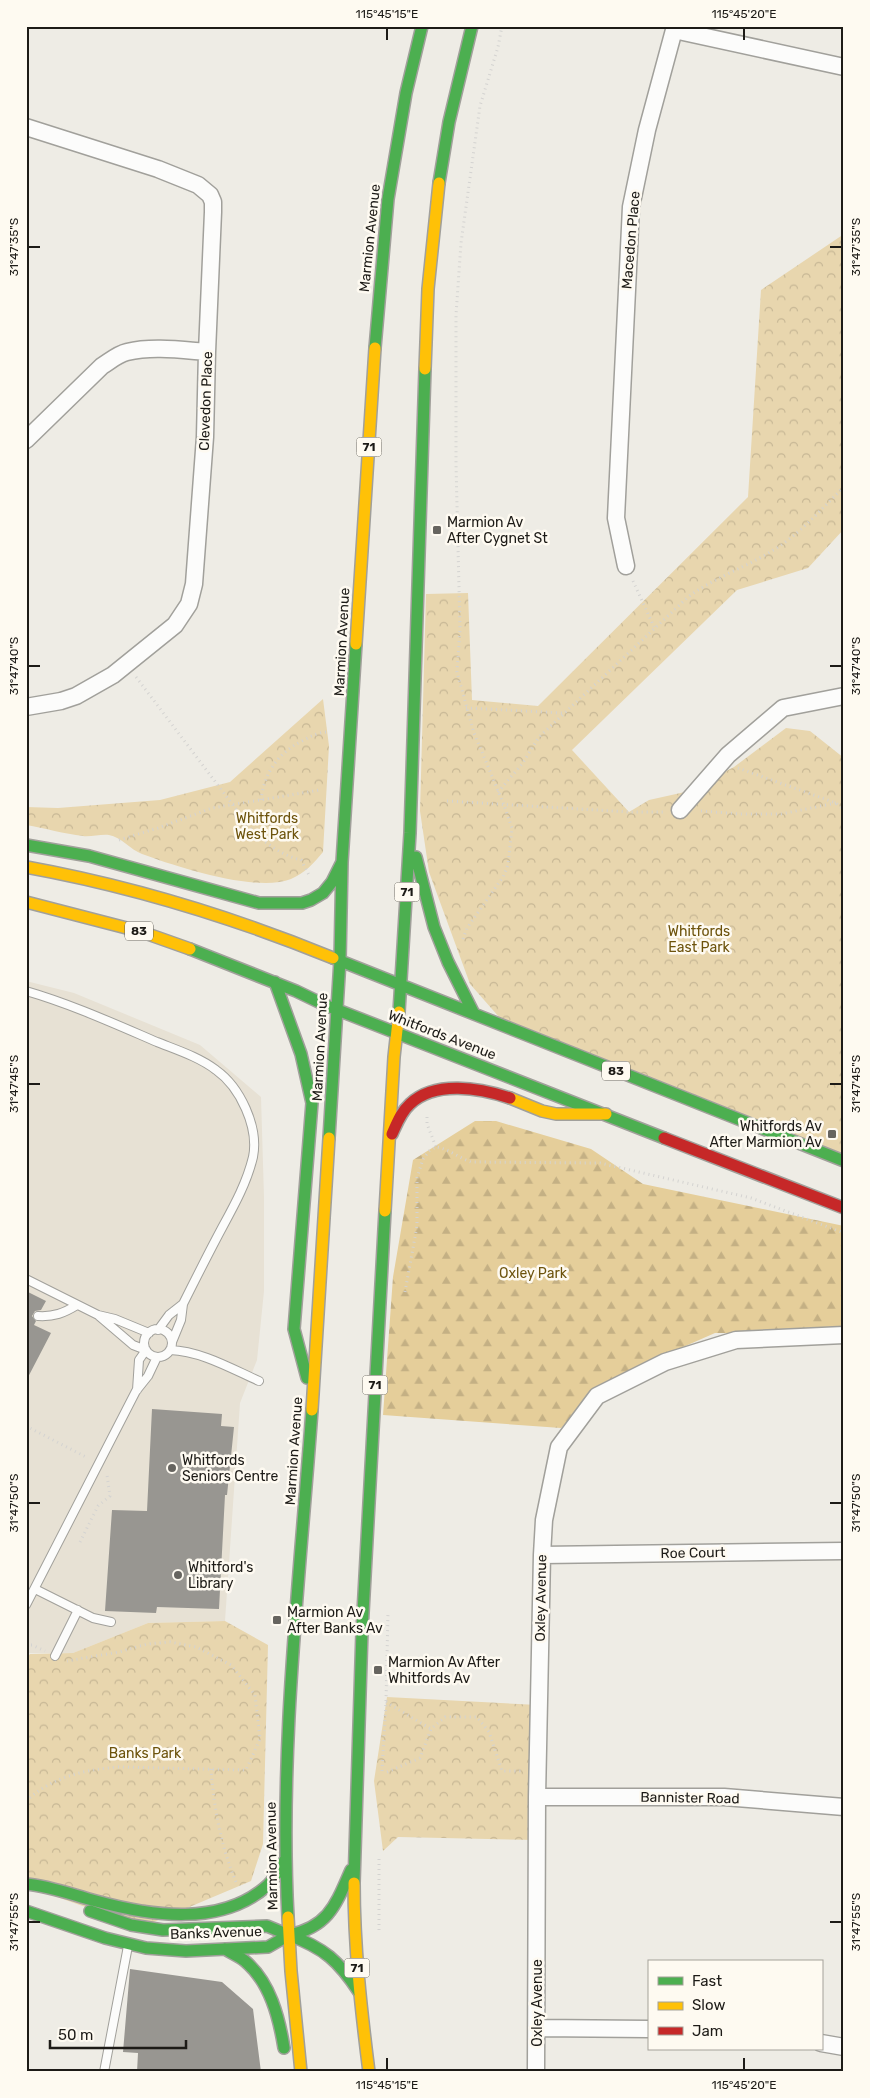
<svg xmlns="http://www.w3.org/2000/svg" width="870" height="2098" viewBox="0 0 870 2098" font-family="Rubik,sans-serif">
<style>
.built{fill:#e7e1d4}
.forest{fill:url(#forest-firs)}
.park{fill:url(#park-crowns)}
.building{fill:#989691}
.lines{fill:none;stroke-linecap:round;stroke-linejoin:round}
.lane-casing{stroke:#a1a09b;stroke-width:10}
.street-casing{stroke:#a1a09b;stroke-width:19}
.fast-casing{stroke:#a1a09b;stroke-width:14}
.slow-casing{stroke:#a1a09b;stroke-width:14}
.jam-casing{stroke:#a1a09b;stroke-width:14}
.path{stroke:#d4d3d1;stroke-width:3;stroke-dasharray:1 4;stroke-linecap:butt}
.lane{stroke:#fcfcfb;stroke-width:8}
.street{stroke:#fcfcfb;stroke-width:16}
.fast{stroke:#4caf50;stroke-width:11}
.slow{stroke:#ffc107;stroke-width:11}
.jam{stroke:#c62828;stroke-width:11}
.ticks{fill:none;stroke:#1d1b17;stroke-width:2}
.poi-dot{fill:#66645f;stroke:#fefaf1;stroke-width:2}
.labels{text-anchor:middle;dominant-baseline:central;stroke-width:5;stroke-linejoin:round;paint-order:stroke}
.shield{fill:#fefaf1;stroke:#605e58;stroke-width:1}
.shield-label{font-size:12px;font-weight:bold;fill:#1d1b17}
.street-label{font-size:14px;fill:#1d1b17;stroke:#fefaf1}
.poi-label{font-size:14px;fill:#1d1b17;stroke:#fefaf1;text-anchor:start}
.park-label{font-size:14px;fill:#6d530c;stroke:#fefaf1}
.neatline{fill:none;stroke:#1d1b17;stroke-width:2}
.ticks-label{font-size:12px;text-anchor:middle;fill:#1d1b17}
</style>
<defs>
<pattern id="forest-firs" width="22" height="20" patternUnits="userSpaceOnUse" patternTransform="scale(1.25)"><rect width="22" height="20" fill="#e5ce9a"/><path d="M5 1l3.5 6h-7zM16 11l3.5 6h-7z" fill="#c4b084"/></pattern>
<pattern id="park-crowns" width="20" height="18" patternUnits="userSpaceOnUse" patternTransform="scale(1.25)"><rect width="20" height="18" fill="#e8d6ae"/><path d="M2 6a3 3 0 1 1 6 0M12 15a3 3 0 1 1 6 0" fill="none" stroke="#c7b795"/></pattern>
</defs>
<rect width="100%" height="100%" fill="#eeece5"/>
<path class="built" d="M26,981L74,993L200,1045L261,1097L264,1197V1291L257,1360L240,1403L225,1621L148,1623L73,1653H26Z"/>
<path class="forest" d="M475,1121H496L591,1149L643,1184L844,1226V1333H715L624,1373L587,1401L561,1428L383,1415L393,1277L413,1160Z"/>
<path class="park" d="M844,234V529L808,568L737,590L572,750L629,812L649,800L685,792L734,767L786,728L810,731L844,758V1154L499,1017L470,984L429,872L420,811L426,594L468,593L472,700L538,706L748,497L761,290Z
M323,699L329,746L323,852C314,863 305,873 291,879C257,893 177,867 142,854C131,850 121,837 109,835C101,834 91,837 83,836C64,834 45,828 26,825V807L58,808L160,800L230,782Z
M225,1621L268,1645L263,1844L251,1881L142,1927L26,1886V1659L30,1654L73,1653L148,1623Z
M387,1697L538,1705L536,1840L398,1837L383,1851L374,1781Z"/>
<path class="building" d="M26,1291L46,1301L41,1310L35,1311L32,1316L36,1321L34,1325L51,1333L26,1381Z
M152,1409L222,1414L221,1426L234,1427L227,1495H225L219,1609L157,1607L156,1613L105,1611L112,1510L147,1511Z
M130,1969L222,1982L253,2009L261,2072H137L138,2053L123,2052Z"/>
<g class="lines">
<defs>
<path id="lane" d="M26,991C71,1004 115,1024 157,1042C177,1050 199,1057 216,1070C240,1087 259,1127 253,1157C247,1182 235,1204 223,1226C209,1252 196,1278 183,1304L181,1320L172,1342
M26,1279L98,1315L115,1319L149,1333
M38,1316C54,1317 64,1313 77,1305
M99,1316L133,1345L146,1350L139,1360L137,1390
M144 1343a14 14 0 1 1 28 0a14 14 0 1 1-28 0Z
M158,1330L169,1315L183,1304
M170,1350C201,1351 232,1369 259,1381
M35,1589L93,1618L111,1622
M26,1605L136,1391L148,1376L157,1357
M55,1656L78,1610
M104,2072L128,1946"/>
<path id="street" d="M26,127L158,169L198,185L210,195L213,202V212L207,352L205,437L194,584L189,604L175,625L113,675L76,696L61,701L26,707
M26,440L102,366C110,361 118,354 127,352C152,346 181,350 207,352
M626,566L616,518L631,207L647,130L674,30L844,67
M680,810L728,755L783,708L844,696
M542,1555L844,1551
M537,1797H724L844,1807
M537,2028L649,2029
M821,2043L844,2047
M536,2072L537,1797L542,1555L544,1520L559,1447L597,1396L665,1362L736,1340L844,1335"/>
<path id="fast" d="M439,183L449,122L472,26
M375,348L388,199L406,93L422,26
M26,845L89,856L259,903H302L311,900L323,893L332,882L342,862
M416,857L434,927L448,962L474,1014
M190,949L296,991L325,1005L664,1138
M333,958L844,1161
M275,982L301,1054L312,1103L294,1329L307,1378
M399,1012L410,833L425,369
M329,1138L340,960L342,862L356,644
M354,1883L362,1631L385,1211
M26,1884C50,1886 73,1895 96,1901C151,1916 222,1927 268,1885C275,1878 280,1868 285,1860
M26,1911L105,1938L146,1948L186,1951L268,1947L289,1935
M90,1911L131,1925L163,1930L267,1926L289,1935
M288,1917C279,1751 300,1576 312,1410
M289,1935C329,1927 336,1904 351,1870
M289,1935C324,1948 339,1961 359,1992
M225,1949C231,1953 239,1956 245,1961C270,1982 279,2017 284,2048"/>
<path id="slow" d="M425,369L428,289L439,183
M356,644L375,348
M26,867C131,886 235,918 333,958
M26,902L142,932L190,949
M510,1098L542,1111L556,1114H606
M385,1211L394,1057L399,1012
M312,1410L329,1138
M354,1883C354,1946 361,2009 369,2072
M288,1917L291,1971L301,2072"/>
<path id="jam" d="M392,1134C397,1123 401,1112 410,1104C435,1080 480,1088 510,1098
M664,1138L844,1208"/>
</defs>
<use href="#lane" class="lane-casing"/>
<use href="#street" class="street-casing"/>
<use href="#fast" class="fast-casing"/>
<use href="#slow" class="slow-casing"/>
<use href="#jam" class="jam-casing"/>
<path class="path" d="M633,581L654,627
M136,677L248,825C262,841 280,855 301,860L309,875
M466,708L563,713
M738,768L836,803L844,810
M498,792L522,764L539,737L688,597C715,577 747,567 775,549C801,533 822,508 844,487
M261,800C264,773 278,753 302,741C311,736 319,732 328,732
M447,801L629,812H665
M701,811L740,814H781L836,803
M119,840L158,828L212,808L320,790
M463,939L467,928L503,877L508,865L512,828L504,805L474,733L457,672L460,630L456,464V315L461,243L480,106L498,47L502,26
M427,1117V1124L436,1147
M405,1292L417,1226V1178L423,1159L429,1151L436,1147C447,1148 459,1158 471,1162L600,1163L751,1198L844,1233
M26,1426L88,1458
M80,1542L98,1506L110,1496L107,1475
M26,1645H32L45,1651
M386,1702L431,1729
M211,1769C214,1808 221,1847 236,1882
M382,1771L386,1702L388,1612
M387,1772L420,1758L431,1729L445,1717H477L489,1732L502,1771H521
M26,1801C52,1777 83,1770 118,1767L246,1770L260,1739L255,1695L231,1665L196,1647L170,1642L147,1644L119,1652L67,1661
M379,1859V1930"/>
<use href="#lane" class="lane"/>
<use href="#street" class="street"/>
<use href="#fast" class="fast"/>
<use href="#slow" class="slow"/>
<use href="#jam" class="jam"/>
</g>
<path class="ticks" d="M387,28V40M744,28V40M28,247H40M830,247H842M28,666H40M830,666H842M28,1084H40M830,1084H842M28,1503H40M830,1503H842M28,1922H40M830,1922H842M387,2058V2070M744,2058V2070"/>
<g class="poi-dot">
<rect x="432" y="525" width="10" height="10" rx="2.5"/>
<rect x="827" y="1129" width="10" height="10" rx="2.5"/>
<circle cx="172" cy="1468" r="5"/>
<circle cx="178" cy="1575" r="5"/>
<rect x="272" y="1615" width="10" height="10" rx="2.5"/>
<rect x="373" y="1665" width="10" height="10" rx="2.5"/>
</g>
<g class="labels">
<g class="shield">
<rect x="356.5" y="437.5" width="25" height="19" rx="4"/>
<rect x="394.5" y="882.5" width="25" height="19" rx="4"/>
<rect x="125" y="921.5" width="28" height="19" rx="4"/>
<rect x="602" y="1061.5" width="28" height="19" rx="4"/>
<rect x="362.5" y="1375.5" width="25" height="19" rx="4"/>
<rect x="344.5" y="1958.5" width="25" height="19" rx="4"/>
</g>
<g class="shield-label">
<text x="369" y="447">71</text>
<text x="407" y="892">71</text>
<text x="139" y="931">83</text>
<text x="616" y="1071">83</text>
<text x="375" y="1385">71</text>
<text x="357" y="1968">71</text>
</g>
<g class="street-label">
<text transform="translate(370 238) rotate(-84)">Marmion Avenue</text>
<text transform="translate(631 240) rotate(-85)">Macedon Place</text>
<text transform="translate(206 401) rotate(-88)">Clevedon Place</text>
<text transform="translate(342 642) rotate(-87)">Marmion Avenue</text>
<text transform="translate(442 1035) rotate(21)">Whitfords Avenue</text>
<text transform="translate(320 1047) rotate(-87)">Marmion Avenue</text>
<text transform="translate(294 1451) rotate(-86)">Marmion Avenue</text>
<text transform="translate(693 1553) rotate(-1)">Roe Court</text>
<text transform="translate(541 1598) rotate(-89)">Oxley Avenue</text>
<text transform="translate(690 1798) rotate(1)">Bannister Road</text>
<text transform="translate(272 1856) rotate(-91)">Marmion Avenue</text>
<text transform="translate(216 1933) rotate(-2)">Banks Avenue</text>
<text transform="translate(537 2003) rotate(-90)">Oxley Avenue</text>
</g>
<g class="poi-label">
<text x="447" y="522">Marmion Av<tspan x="447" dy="16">After Cygnet St</tspan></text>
<text x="822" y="1126" text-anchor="end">Whitfords Av<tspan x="822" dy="16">After Marmion Av</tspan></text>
<text x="182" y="1460">Whitfords<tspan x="182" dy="16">Seniors Centre</tspan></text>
<text x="188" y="1567">Whitford's<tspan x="188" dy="16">Library</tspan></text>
<text x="287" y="1612">Marmion Av<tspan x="287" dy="16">After Banks Av</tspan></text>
<text x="388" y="1662">Marmion Av After<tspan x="388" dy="16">Whitfords Av</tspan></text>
</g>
<g class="park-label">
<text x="267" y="818">Whitfords<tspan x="267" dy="16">West Park</tspan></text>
<text x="699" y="931">Whitfords<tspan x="699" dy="16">East Park</tspan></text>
<text x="533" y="1273">Oxley Park</text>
<text x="145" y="1753">Banks Park</text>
</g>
</g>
<rect width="870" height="2098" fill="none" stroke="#fefaf1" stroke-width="55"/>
<rect x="648" y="1960" width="175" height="90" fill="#fefaf1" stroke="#a4a19a"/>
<rect x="658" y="1977" width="25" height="8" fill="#4caf50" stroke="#a4a19a"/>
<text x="692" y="1986" font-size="15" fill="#1d1b17">Fast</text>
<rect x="658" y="2002" width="25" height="8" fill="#ffc107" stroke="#a4a19a"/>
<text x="692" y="2010" font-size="15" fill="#1d1b17">Slow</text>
<rect x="658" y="2027" width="25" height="8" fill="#c62828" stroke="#a4a19a"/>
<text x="692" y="2036" font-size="15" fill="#1d1b17">Jam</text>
<path d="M50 2040v8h136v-8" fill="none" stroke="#1d1b17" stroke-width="2.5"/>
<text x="58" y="2040" font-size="15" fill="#1d1b17" stroke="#fefaf1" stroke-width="4" paint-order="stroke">50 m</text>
<rect x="28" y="28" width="814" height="2042" class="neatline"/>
<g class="ticks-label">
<text x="387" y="18">115°45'15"E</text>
<text x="744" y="18">115°45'20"E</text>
<text transform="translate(14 247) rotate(-90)" y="4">31°47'35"S</text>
<text transform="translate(856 247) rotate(-90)" y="4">31°47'35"S</text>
<text transform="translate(14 666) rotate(-90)" y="4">31°47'40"S</text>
<text transform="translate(856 666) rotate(-90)" y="4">31°47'40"S</text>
<text transform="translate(14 1084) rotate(-90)" y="4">31°47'45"S</text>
<text transform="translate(856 1084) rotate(-90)" y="4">31°47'45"S</text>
<text transform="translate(14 1503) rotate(-90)" y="4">31°47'50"S</text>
<text transform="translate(856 1503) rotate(-90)" y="4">31°47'50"S</text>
<text transform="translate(14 1922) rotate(-90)" y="4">31°47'55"S</text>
<text transform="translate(856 1922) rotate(-90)" y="4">31°47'55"S</text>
<text x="387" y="2089">115°45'15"E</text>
<text x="744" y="2089">115°45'20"E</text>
</g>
</svg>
